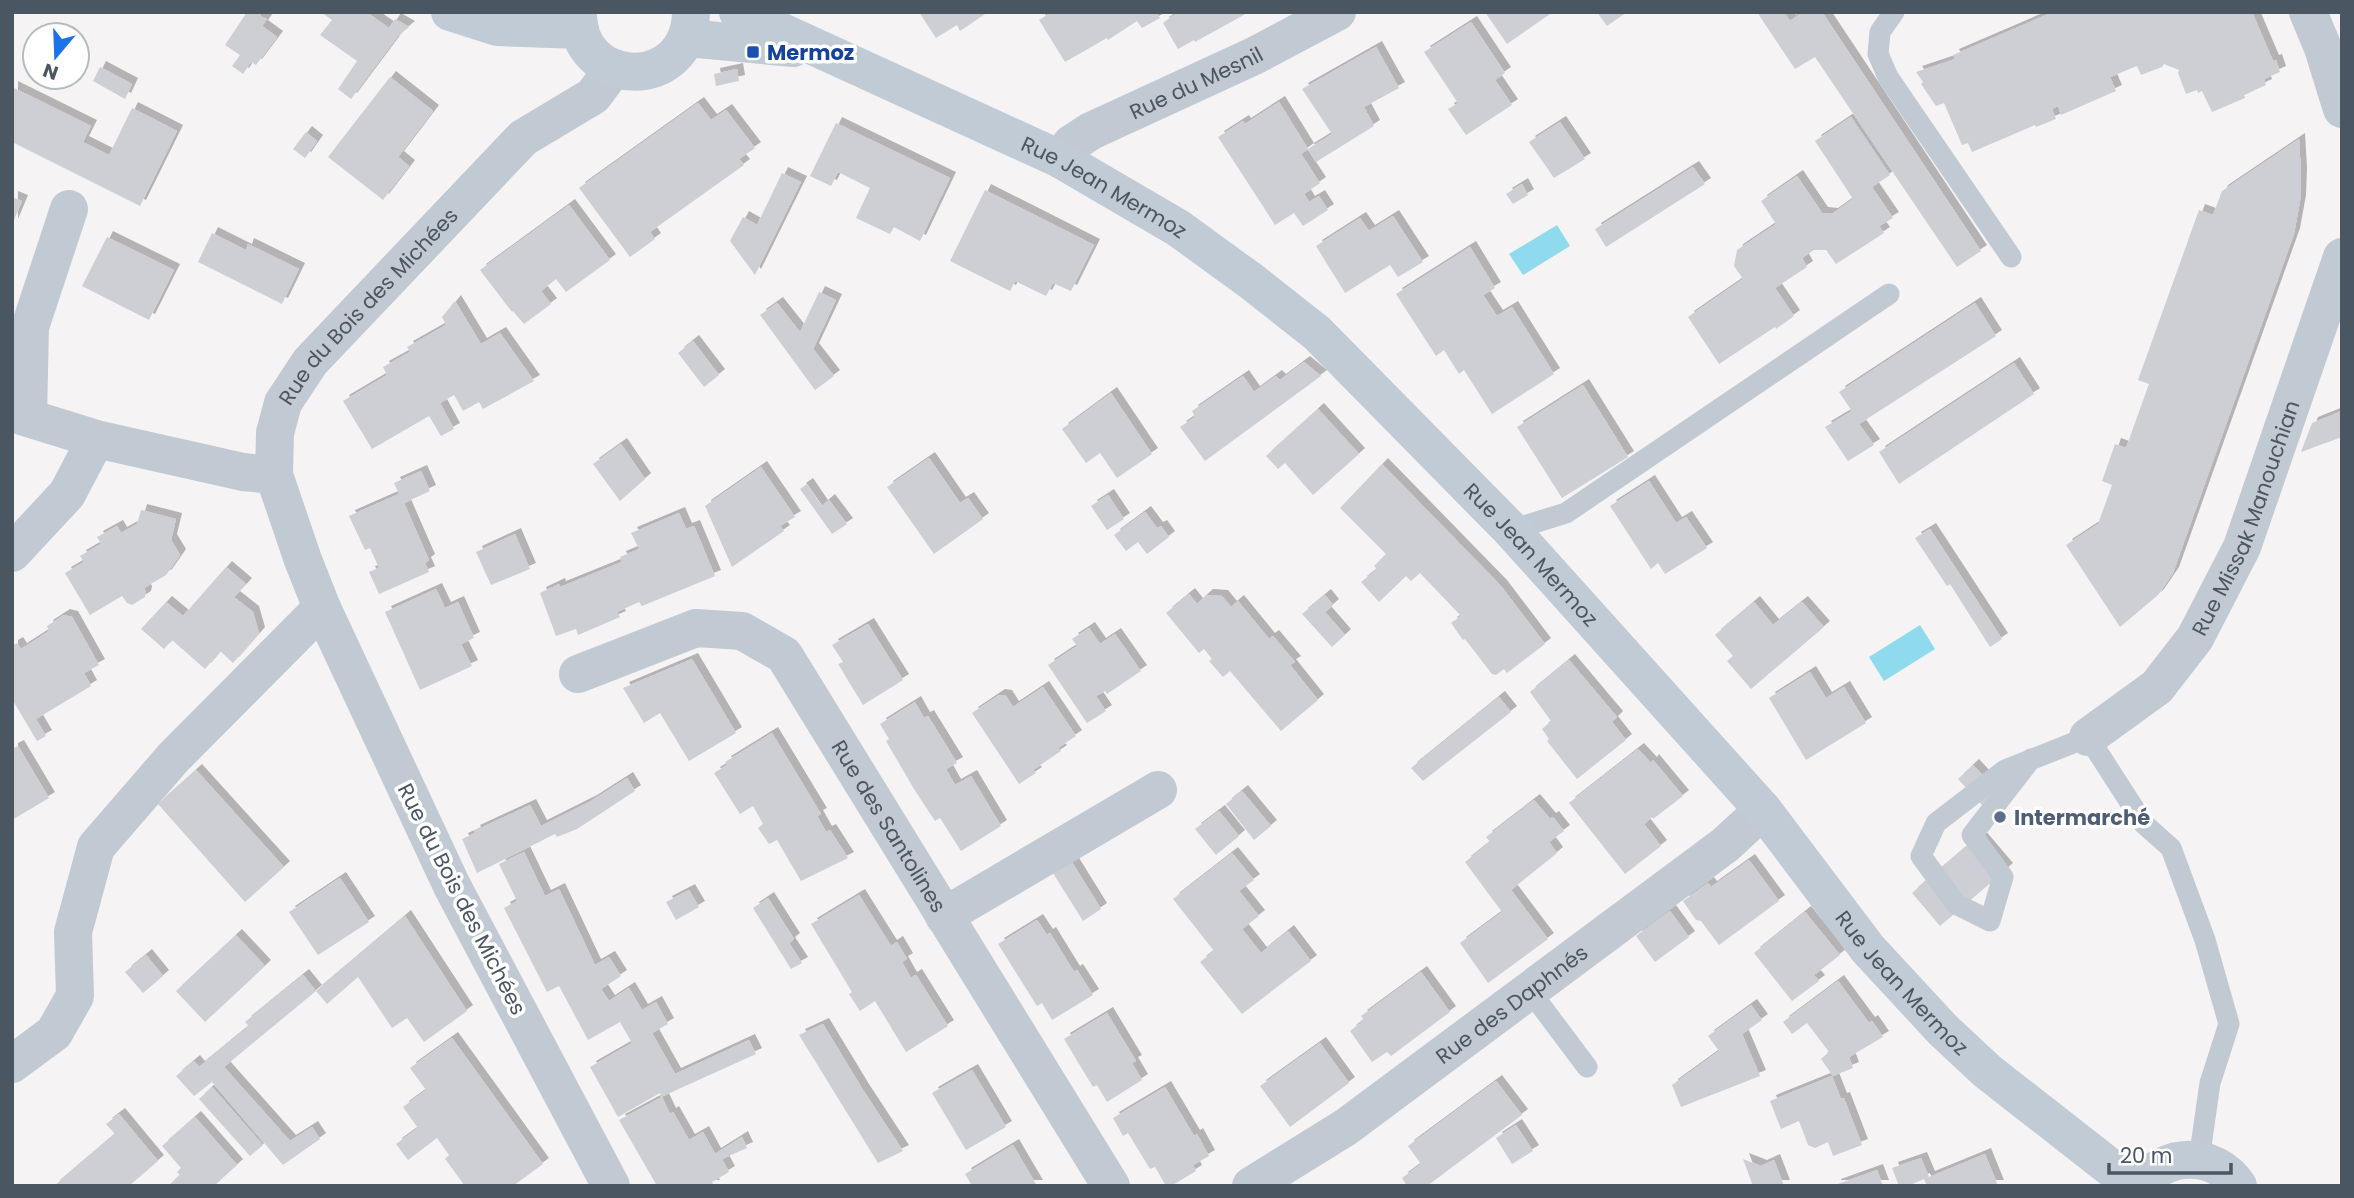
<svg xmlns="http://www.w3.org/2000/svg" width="2354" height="1198" viewBox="0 0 2354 1198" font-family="Poppins,sans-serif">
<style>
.water{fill:#90daee}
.building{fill:#cdcfd5;filter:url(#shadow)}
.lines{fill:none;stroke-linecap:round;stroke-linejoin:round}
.lane{stroke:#c1cad2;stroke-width:21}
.street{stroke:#c1cad2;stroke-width:38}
.secondary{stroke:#c1cbd6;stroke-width:38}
.transit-dot{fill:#1a4fb4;stroke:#fff;stroke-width:2.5}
.service-dot{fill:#5c6f8a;stroke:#fff;stroke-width:2.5}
.labels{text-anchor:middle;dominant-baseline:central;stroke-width:7;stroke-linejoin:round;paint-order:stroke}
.transit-label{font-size:21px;font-weight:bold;fill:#164399;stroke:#fff;text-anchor:start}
.street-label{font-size:21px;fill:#4a5661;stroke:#fff}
.service-label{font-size:21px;font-weight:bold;fill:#4e5e75;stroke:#fff;text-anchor:start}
</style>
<defs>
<filter id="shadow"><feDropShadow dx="6" dy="-6" stdDeviation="0" flood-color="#0004"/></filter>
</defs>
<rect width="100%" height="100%" fill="#f5f3f3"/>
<path class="water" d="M1557,225L1570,246L1523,275L1509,254Z
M1920,625L1935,649L1884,681L1869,657Z"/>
<path class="building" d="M247,12H262L260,16L267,19L262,26L277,37L256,65L251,62L243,74L232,66L240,55L225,45Z
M321,12H366L389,28L395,19L409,27L398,36L351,99L338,89L357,61L320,35L332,20Z
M919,12H988L960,31L957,25L936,38Z
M1052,12H1156L1160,18L1142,28L1137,21L1108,40L1107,38L1065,62L1039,20Z
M1178,12H1249L1195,42L1194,40L1178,49L1163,23Z
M1485,12H1553L1507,44Z
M1597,12H1627L1607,26Z
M1757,12H1784L1790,21L1803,12H1822L1981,251L1957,267L1815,57L1795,69Z
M2053,12H2252L2273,61L2276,60L2280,72L2264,79L2266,85L2244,95L2245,98L2212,112L2202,91L2198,93L2197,90L2186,94L2178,73L2179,70L2164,64L2162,67L2141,75L2137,66L2110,77L2116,91L2061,115L2058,106L2052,109L2056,119L2036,127L2035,125L1972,152L1968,143L1962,145L1944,103L1936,106L1921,84L1923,82L1916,72L1955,59L1953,55Z
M1471,22L1505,73L1495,80L1512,105L1466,135L1448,109L1458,103L1424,52Z
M1376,47L1399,88L1364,107L1374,126L1316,162L1308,149L1332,134L1302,89Z
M100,67L132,84L125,99L93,81Z
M737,69L739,81L716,86L714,74Z
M390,77L433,111L398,157L409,166L383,200L328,157Z
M12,87L91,126L83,142L109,155L132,108L177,131L140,206L12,142Z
M1279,102L1308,149L1301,154L1320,183L1304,194L1309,202L1319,196L1328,210L1303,226L1294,213L1275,225L1218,137L1243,121L1245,124Z
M698,103L711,120L726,110L755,148L739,159L744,165L650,232L655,239L630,257L579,188Z
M1851,117L1890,175L1872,187L1893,218L1879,226L1884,233L1836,264L1826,250H1814L1802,258L1807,267L1775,288L1794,316L1776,329L1775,327L1719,364L1688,317L1743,279L1734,266L1737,250L1776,224L1761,201L1797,176L1822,213L1832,214L1853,199L1815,141Z
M1560,122L1585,159L1554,178L1529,142Z
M836,123L950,178L920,241L894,227L890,234L856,218L870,188L838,172L831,186L810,176Z
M306,132L317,141L305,158L293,149Z
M2299,139L2301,174L2300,201L2294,234L2173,573L2158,595L2120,627L2066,545L2098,524L2112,485L2102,481L2115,444L2126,448L2149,384L2138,380L2199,210L2213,215L2222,191Z
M1693,167L1705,184L1606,247L1595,229Z
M782,173L801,182L755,275L730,241L743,217L757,225Z
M1522,184L1528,195L1513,204L1506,194Z
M985,190L1094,245L1071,291L1053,283L1046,296L1015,281L1010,291L950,261Z
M12,197L22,201L12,225Z
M569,205L610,260L566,292L556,279L541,291L551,304L524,324L513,311L512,312L480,270Z
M1393,216L1423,262L1398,277L1390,265L1345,293L1316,246L1360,218L1369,231Z
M212,233L246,250L248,244L299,269L282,304L198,262Z
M107,237L174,270L149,320L82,286Z
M1470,247L1495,288L1483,295L1497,316L1512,307L1554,374L1492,414L1464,370L1459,374L1444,350L1436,356L1396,294Z
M819,292L836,300L813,349L834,376L815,390L760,315L777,303L800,332Z
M455,301L481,344L500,333L534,381L483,409L479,402L463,411L454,395L440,403L454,429L441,436L429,416L372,449L343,401L387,375L383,367L410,352L407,347L446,325L442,317Z
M1975,303L1996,336L1859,424L1874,445L1848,461L1825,427L1852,411L1839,392Z
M693,341L719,375L704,387L678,353Z
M1304,362L1321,376L1205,461L1180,427L1195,417L1192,411L1243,376L1254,392L1276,376L1280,380Z
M2014,363L2034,394L1899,484L1879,452Z
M1583,385L1628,457L1562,498L1517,427Z
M1111,393L1152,454L1117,478L1100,453L1086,463L1062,429Z
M1318,409L1359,454L1313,495L1285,463L1278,469L1266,456Z
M2342,411V437L2301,452L2312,423Z
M621,444L645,479L620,501L593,464Z
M929,458L960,503L968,498L983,519L934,554L887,487Z
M1382,464L1501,586L1545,644L1507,673L1504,669L1496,675L1492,674L1465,639L1463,640L1451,623L1461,616L1420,573L1411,581L1406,576L1379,602L1361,582L1377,569L1374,566L1386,554L1340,508Z
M761,467L795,517L780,526L784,531L732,567L705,506Z
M421,471L430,491L404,503L429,560L425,563L429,572L379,594L369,572L379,568L370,548L365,550L349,516L399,494L394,483Z
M1649,481L1676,523L1686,517L1707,548L1665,574L1658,563L1651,569L1610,506Z
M807,484L822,506L829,500L847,524L832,534L800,489Z
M1108,495L1124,519L1107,530L1091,506Z
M141,510L176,519L171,540L180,555L166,575L144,588L146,592L145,597L132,605L127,603L122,596L90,615L65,573L84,562L80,556L101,544L97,537L117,526L121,533L137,524Z
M1145,512L1157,528L1161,526L1169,537L1147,554L1138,542L1126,551L1114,535Z
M679,513L686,529L694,526L715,576L642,606L639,602L617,612L620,617L578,635L576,629L556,636L540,593L559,584L560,587L622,562L620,557L639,549L631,533Z
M1930,529L2002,639L1990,647L1950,584L1947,586L1915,538Z
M515,534L530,569L491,585L476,552Z
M226,567L246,584L234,597L253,612L259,633L233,663L220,651L205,669L172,640L164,649L141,629L166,602L183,616Z
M436,589L445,608L458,602L474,638L461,644L472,666L420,690L385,612Z
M1189,594L1197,604L1207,595L1222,596L1231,607L1238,601L1269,639L1273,636L1295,662L1290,665L1318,700L1281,731L1230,671L1223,677L1209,661L1212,659L1204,649L1199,653L1166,613Z
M1325,595L1333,605L1325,612L1345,635L1332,647L1302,614Z
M1754,602L1773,625L1802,602L1824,627L1751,689L1727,661L1733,656L1715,635Z
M64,615L72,617L99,665L84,673L91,686L36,719L46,736L37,741L12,699V646L17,643L21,649L49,631L47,626Z
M868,624L903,680L863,705L838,664L843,662L832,645Z
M1089,628L1100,644L1115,634L1141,671L1107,694L1105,691L1096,696L1106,711L1087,723L1048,665L1077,646L1072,639Z
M692,659L736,733L689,761L660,713L644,723L623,688Z
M1569,660L1617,717L1612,722L1626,740L1577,779L1547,741L1549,739L1542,729L1551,721L1530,692Z
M1810,672L1826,698L1844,687L1866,723L1806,760L1769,698Z
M1043,687L1076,736L1058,748L1061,751L1033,770L1036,773L1019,784L972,713L999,695L1006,696L1013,707Z
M1499,697L1511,712L1423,781L1411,768Z
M915,702L924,718L928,716L957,763L946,769L955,785L971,776L1001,826L961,851L940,818L935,821L914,789L886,741L889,739L880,724Z
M772,733L821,814L817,816L826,832L830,830L848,858L801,881L777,840L769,844L758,828L763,824L753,806L740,814L714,773L727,765L725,762Z
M18,746L49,798L12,820V749Z
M1638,749L1651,763L1653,760L1683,796L1653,819L1652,817L1644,824L1661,846L1625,874L1569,803Z
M1973,765L1998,792L1983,806L1958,779Z
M196,770L284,867L245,902L158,804Z
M627,778L635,791L577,829L557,837L555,834L477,873L462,839L475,833L474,831L530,805L541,826L591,801Z
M1242,791L1271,826L1254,840L1226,804Z
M1534,800L1550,819L1553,817L1564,831L1549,842L1557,853L1511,890L1548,939L1488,983L1460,943L1502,912L1465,862L1490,842L1486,837Z
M1219,811L1239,836L1216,855L1195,829Z
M1979,836L2007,869L1940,926L1912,893Z
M524,852L545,896L559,889L595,965L609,957L621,976L601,989L609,1001L629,988L642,1010L656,1002L668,1024L652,1033L675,1074L749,1040L756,1054L661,1097L660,1093L618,1117L590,1067L632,1043L620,1022L588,1040L559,986L547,992L504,908L517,901L499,864Z
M1232,853L1254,880L1239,891L1259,916L1242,929L1261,953L1288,931L1311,961L1242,1014L1200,962L1214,951L1173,899Z
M1070,859L1101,909L1083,921L1051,870Z
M1749,860L1779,901L1719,945L1701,921L1696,920L1683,901L1708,883L1711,887Z
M340,878L369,922L318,955L289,912Z
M689,890L699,907L676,920L666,902Z
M859,895L891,946L897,942L907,959L902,962L911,978L916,975L948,1026L906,1052L875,1001L860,1011L849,994L852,992L811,924Z
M768,898L794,939L789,943L802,963L791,969L753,908Z
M1670,911L1689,937L1655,962L1636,936Z
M1805,912L1840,955L1814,975L1819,981L1792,1001L1754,953Z
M405,916L467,1011L424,1042L407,1018L392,1028L358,977L327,1004L316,991Z
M1037,920L1047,935L1050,933L1074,972L1077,970L1093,995L1052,1020L1042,1003L1037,1006L998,944Z
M236,935L265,966L205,1022L176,991Z
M146,955L163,976L143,993L125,972Z
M1421,972L1450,1012L1391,1056L1387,1052L1372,1062L1350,1031L1364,1020L1361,1016Z
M303,975L316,991L224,1067L290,1141L312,1127L320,1139L283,1165L212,1082L194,1096L176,1076L194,1061L199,1067L249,1026L245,1022Z
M1838,981L1869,1023L1872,1021L1883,1037L1849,1057L1853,1068L1833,1076L1821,1059L1829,1052L1807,1023L1792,1034L1783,1022Z
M1751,1005L1762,1020L1742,1034L1760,1076L1681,1107L1672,1085L1719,1051L1708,1036Z
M1107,1013L1136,1061L1132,1063L1142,1080L1107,1102L1097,1085L1093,1087L1064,1039Z
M823,1024L863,1090L903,1151L878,1163L799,1035Z
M452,1038L543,1164L513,1186H465L445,1159L449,1155L437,1138L408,1160L396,1144L418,1128L403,1107L426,1090L410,1068Z
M1320,1043L1349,1083L1290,1127L1260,1086Z
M972,1070L1006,1127L966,1150L932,1093Z
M1832,1076L1841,1099L1844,1098L1862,1145L1833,1156L1828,1142L1815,1148L1808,1145L1799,1121L1781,1129L1770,1101Z
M1496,1081L1522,1115L1427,1186H1407L1402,1178L1421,1164L1408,1146Z
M212,1087L263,1145L250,1156L199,1099Z
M1165,1087L1194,1136L1197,1134L1209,1156L1193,1165L1196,1171L1171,1186H1166L1155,1167L1150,1169L1128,1133L1123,1136L1113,1118Z
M662,1097L670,1114L673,1112L689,1140L703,1132L715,1154L742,1137L747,1148L722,1159L729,1172L712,1182L714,1186H657L619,1120Z
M119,1114L158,1161L129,1186H54L115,1134L106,1124Z
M195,1117L237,1165L214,1186H168L180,1175L177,1172L181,1168L162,1146Z
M1516,1125L1533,1151L1512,1164L1496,1138Z
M1013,1145L1037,1186H972L965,1174Z
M1985,1154L1998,1186H1927L1924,1179L1908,1186H1899L1892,1168L1921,1158L1929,1177Z
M1743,1159L1761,1166L1774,1160L1784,1186H1753Z
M1877,1170L1883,1186H1835V1185Z"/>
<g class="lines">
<path class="lane" d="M1894,12L1880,32L1878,54L1888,77L2011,257
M1511,530L1566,513L1889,294
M2031,759L1972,835L2003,877L1990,921L1956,904L1921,856L1936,823L2005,770L2088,737L2144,824L2171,848L2205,940L2229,1024L2210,1083L2199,1160
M1530,991L1587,1067"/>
<g class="street">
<path d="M2308,12L2323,48L2342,109"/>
<path id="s1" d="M1060,159L1071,144L1091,131L1254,56L1337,12"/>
<path d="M12,413L96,439L243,472L274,475"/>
<path d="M28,417L30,327L69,209"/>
<path d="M12,553L67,494L96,439"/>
<path id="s2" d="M578,674L696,628L742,631L784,655L1111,1186"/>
<path id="s3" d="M2088,737L2157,687L2195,638L2242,547L2342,257"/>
<path d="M944,916L1158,790"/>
<path d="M12,1064L54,1033L75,996L73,932L96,847L173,758L322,608"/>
<path id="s4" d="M611,1186L452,886L322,608L303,560L274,475L275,433L283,403L310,362L523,138L593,96L614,68"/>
<path id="s5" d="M1251,1186L1346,1127L1725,845L1763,810"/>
</g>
<g class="secondary">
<path d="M450,12L497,27L580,30"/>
<path d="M578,12C576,90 690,93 691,12"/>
<path id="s6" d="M738,12L1060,159L1178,228L1251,281L1317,333L1511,530L1763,810L1868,949L1943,1030L1987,1071L2134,1186"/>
<path d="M687,38L793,48"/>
<path d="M2140,1186C2163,1152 2215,1150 2238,1186"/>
</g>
</g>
<rect class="transit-dot" x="746" y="45" width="14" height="14" rx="3.5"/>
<circle class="service-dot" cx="2000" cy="817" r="7"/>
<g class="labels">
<g class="transit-label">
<text x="767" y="52">Mermoz</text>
</g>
<g class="street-label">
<text stroke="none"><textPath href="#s1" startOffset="158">Rue du Mesnil</textPath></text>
<text stroke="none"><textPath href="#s6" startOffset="406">Rue Jean Mermoz</textPath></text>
<text stroke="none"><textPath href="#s4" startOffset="990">Rue du Bois des Michées</textPath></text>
<text stroke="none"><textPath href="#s3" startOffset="278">Rue Missak Manouchian</textPath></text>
<text stroke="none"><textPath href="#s6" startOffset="973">Rue Jean Mermoz</textPath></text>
<text stroke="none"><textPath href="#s2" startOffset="422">Rue des Santolines</textPath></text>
<text transform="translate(462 899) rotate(63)">Rue du Bois des Michées</text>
<text stroke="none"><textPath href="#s6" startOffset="1540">Rue Jean Mermoz</textPath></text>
<text stroke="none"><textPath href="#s5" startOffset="318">Rue des Daphnés</textPath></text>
</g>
<g class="service-label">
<text x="2014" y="817">Intermarché</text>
</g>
</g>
<rect width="2354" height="1198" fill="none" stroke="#4a5661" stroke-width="28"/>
<g transform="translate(56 56) rotate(199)"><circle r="33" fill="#ffffff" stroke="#b7bbc0" stroke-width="2"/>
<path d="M0-5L12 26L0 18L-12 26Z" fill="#1a73e8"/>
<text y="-10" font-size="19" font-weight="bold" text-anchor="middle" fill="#4a5661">N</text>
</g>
<path d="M2109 1163v10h122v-10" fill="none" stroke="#4a5661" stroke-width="3.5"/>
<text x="2120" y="1163" font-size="21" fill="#4a5661" stroke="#ffffff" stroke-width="5" paint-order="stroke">20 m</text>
</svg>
